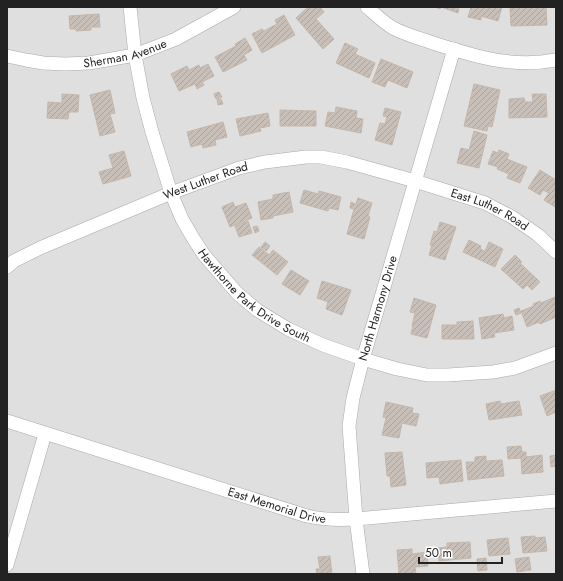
<svg xmlns="http://www.w3.org/2000/svg" width="563" height="581" viewBox="0 0 563 581" font-family="Jost,sans-serif">
<style>
.residential{fill:#e0dfdf}
.building{fill:url(#building-hatch);stroke:#c4b6ab}
.lines{fill:none;stroke-linecap:round;stroke-linejoin:round}
.street-casing{stroke:#a9a9a9;stroke-width:14}
.street{stroke:#fff;stroke-width:13}
.labels{text-anchor:middle;dominant-baseline:central;stroke-width:3;stroke-linejoin:round;paint-order:stroke}
.street-label{font-size:12px;fill:#222;stroke:#fff}
</style>
<defs>
<pattern id="building-hatch" width="6" height="6" patternUnits="userSpaceOnUse"><rect width="6" height="6" fill="#c7bfb8"/><path d="M-1 1l2-2M0 6l6-6M5 7l2-2" fill="none" stroke="#aba49e"/></pattern>
</defs>
<rect width="100%" height="100%" fill="#f2efe9"/>
<path class="residential" d="M7,7H556V574H7Z"/>
<path class="building" d="M308,7H320L324,12L316,19L334,39L323,49L296,18Z
M435,7H459L458,13L441,7L440,9Z
M471,7H502L498,21L481,16V20L468,17Z
M533,7H546L547,25L511,26L510,8Z
M99,14L100,27H91V30L76,31V29H70L69,16Z
M284,15L295,35L262,53L252,34L262,29L264,31L277,24L275,20Z
M245,38L252,50L244,55L247,60L223,72L215,57L236,46L235,44Z
M345,43L358,49L355,54L375,63L369,78L336,63Z
M381,59L413,72L407,88L388,80L385,87L372,82Z
M208,64L214,76L202,82L204,85L197,89L195,84L179,91L171,74L187,66L189,70L199,65L200,68Z
M474,84L500,90L492,127L488,126L487,131L464,126Z
M110,90L115,113L110,114L115,132L100,136L90,95Z
M219,92L222,97L216,99L214,94Z
M62,94L79,95L78,112H69L68,119L47,118L48,102L62,103Z
M532,94H546L547,117L509,118V99L524,98L525,102H533Z
M221,99L223,104L218,105L217,100Z
M336,107L357,111L356,118L363,119L361,133L325,126L328,112L335,113Z
M385,108L401,112L392,145L375,140L380,123L385,124L387,117L383,116Z
M280,110L316,111V126H280Z
M268,113L270,126L260,128L261,131L240,136L236,119Z
M223,122L227,137L215,140L216,145L203,148L202,144L191,147L187,132Z
M474,131L487,135L479,168L457,163L461,148L469,150Z
M499,150L509,154L507,159L527,167L520,183L507,178L509,174L497,169L498,167L488,164L493,151L498,153Z
M124,151L131,176L103,184L99,172L113,168L109,155Z
M540,170L556,180V206L555,207L544,200L549,193L543,190L540,195L528,188Z
M304,190L318,194L319,191L341,197L338,210L329,208L328,211L300,203Z
M289,192L293,212L273,216V218L261,220L258,202L273,199V195Z
M358,198L372,203L368,216L370,217L364,239L347,234L354,209L350,208L351,202L356,204Z
M233,202L235,207L246,203L252,218L230,227L222,207Z
M248,221L252,233L239,237L235,226Z
M440,222L456,227L445,260L429,255L432,245H430L434,231L437,232Z
M257,226L259,231L255,233L253,227Z
M469,240L481,246L480,249L485,251L489,242L503,249L495,267L463,252Z
M265,242L270,246L266,251L261,247Z
M259,247L269,255L273,250L288,262L277,275L252,255Z
M515,255L522,262L520,263L540,282L532,290L527,285L523,289L501,269Z
M291,270L309,281L300,295L282,284Z
M322,281L351,290L342,315L326,309L328,302L317,298Z
M555,297L556,317L540,324L539,322L527,327L521,311L534,306L533,304L540,301L541,303Z
M414,298L436,305L427,338L411,334L413,326H412L415,313L410,312Z
M519,308L521,313L516,315L514,310Z
M503,314L504,318L512,316L514,330L494,333L495,337L482,339L479,318Z
M473,321L474,339H442V325H457V322Z
M556,390V412L547,416L540,396Z
M500,401L501,404L519,401L522,415L489,420L486,404Z
M386,402L413,408L412,413L419,414L416,426L402,423L399,438L382,435L386,418L383,417Z
M521,446L522,452H526V457L542,455L543,472L522,474L521,458L508,459L507,447Z
M402,452L406,485L391,487L390,476H387L385,453Z
M556,455V466L551,467L550,456Z
M486,456V461L502,460L504,476L468,480L466,462H475V457Z
M461,460L463,481L440,484L439,477L427,478L426,463Z
M535,536V538L545,537L547,551L523,553L521,537Z
M508,538L510,554L489,556L487,540Z
M470,542L471,558L439,561L438,548L447,547V543Z
M412,549V554L427,552L428,566L415,567L416,574H399L397,550Z
M330,556L332,574H317L316,569H320L318,557Z
M529,557L531,570L517,572L515,559Z
M486,558L487,570L478,571L477,559Z"/>
<g class="lines">
<defs>
<g id="street">
<path id="s1" d="M130,7L135,55L143,98L152,132L171,193L182,219L193,238L204,255L237,293L257,310L288,329L323,345L363,359L397,369L427,375H448L493,372L515,368L556,353"/>
<path d="M367,7C375,14 383,22 393,28C406,35 422,39 436,44C477,57 512,68 556,60"/>
<path id="s2" d="M7,56L26,60L43,63L65,64L89,63L135,55L176,39L234,7"/>
<path id="s3" d="M7,267L14,261L40,248L171,193L239,168L265,162L306,157H321L347,162L415,181L485,203L512,217L538,235L556,252"/>
<path id="s4" d="M7,421L307,516C324,520 339,520 356,519L556,501"/>
<path d="M7,565L45,434"/>
<path id="s5" d="M363,574L356,519L349,426L353,398L363,359L454,49"/>
</g>
</defs>
<use href="#street" class="street-casing"/>
<use href="#street" class="street"/>
</g>
<g class="labels">
<g class="street-label">
<text stroke="none"><textPath href="#s2" startOffset="120">Sherman Avenue</textPath></text>
<text stroke="none"><textPath href="#s3" startOffset="217">West Luther Road</textPath></text>
<text stroke="none"><textPath href="#s3" startOffset="513">East Luther Road</textPath></text>
<text stroke="none"><textPath href="#s1" startOffset="327">Hawthorne Park Drive South</textPath></text>
<text stroke="none"><textPath href="#s5" startOffset="270">North Harmony Drive</textPath></text>
<text stroke="none"><textPath href="#s4" startOffset="283">East Memorial Drive</textPath></text>
</g>
</g>
<rect width="563" height="581" fill="none" stroke="#222222" stroke-width="16"/>
<path d="M419 557v6h83v-6" fill="none" stroke="#222222" stroke-width="2"/>
<text x="425" y="557" font-size="12" fill="#222222" stroke="#ffffff" stroke-width="3" paint-order="stroke">50 m</text>
</svg>
